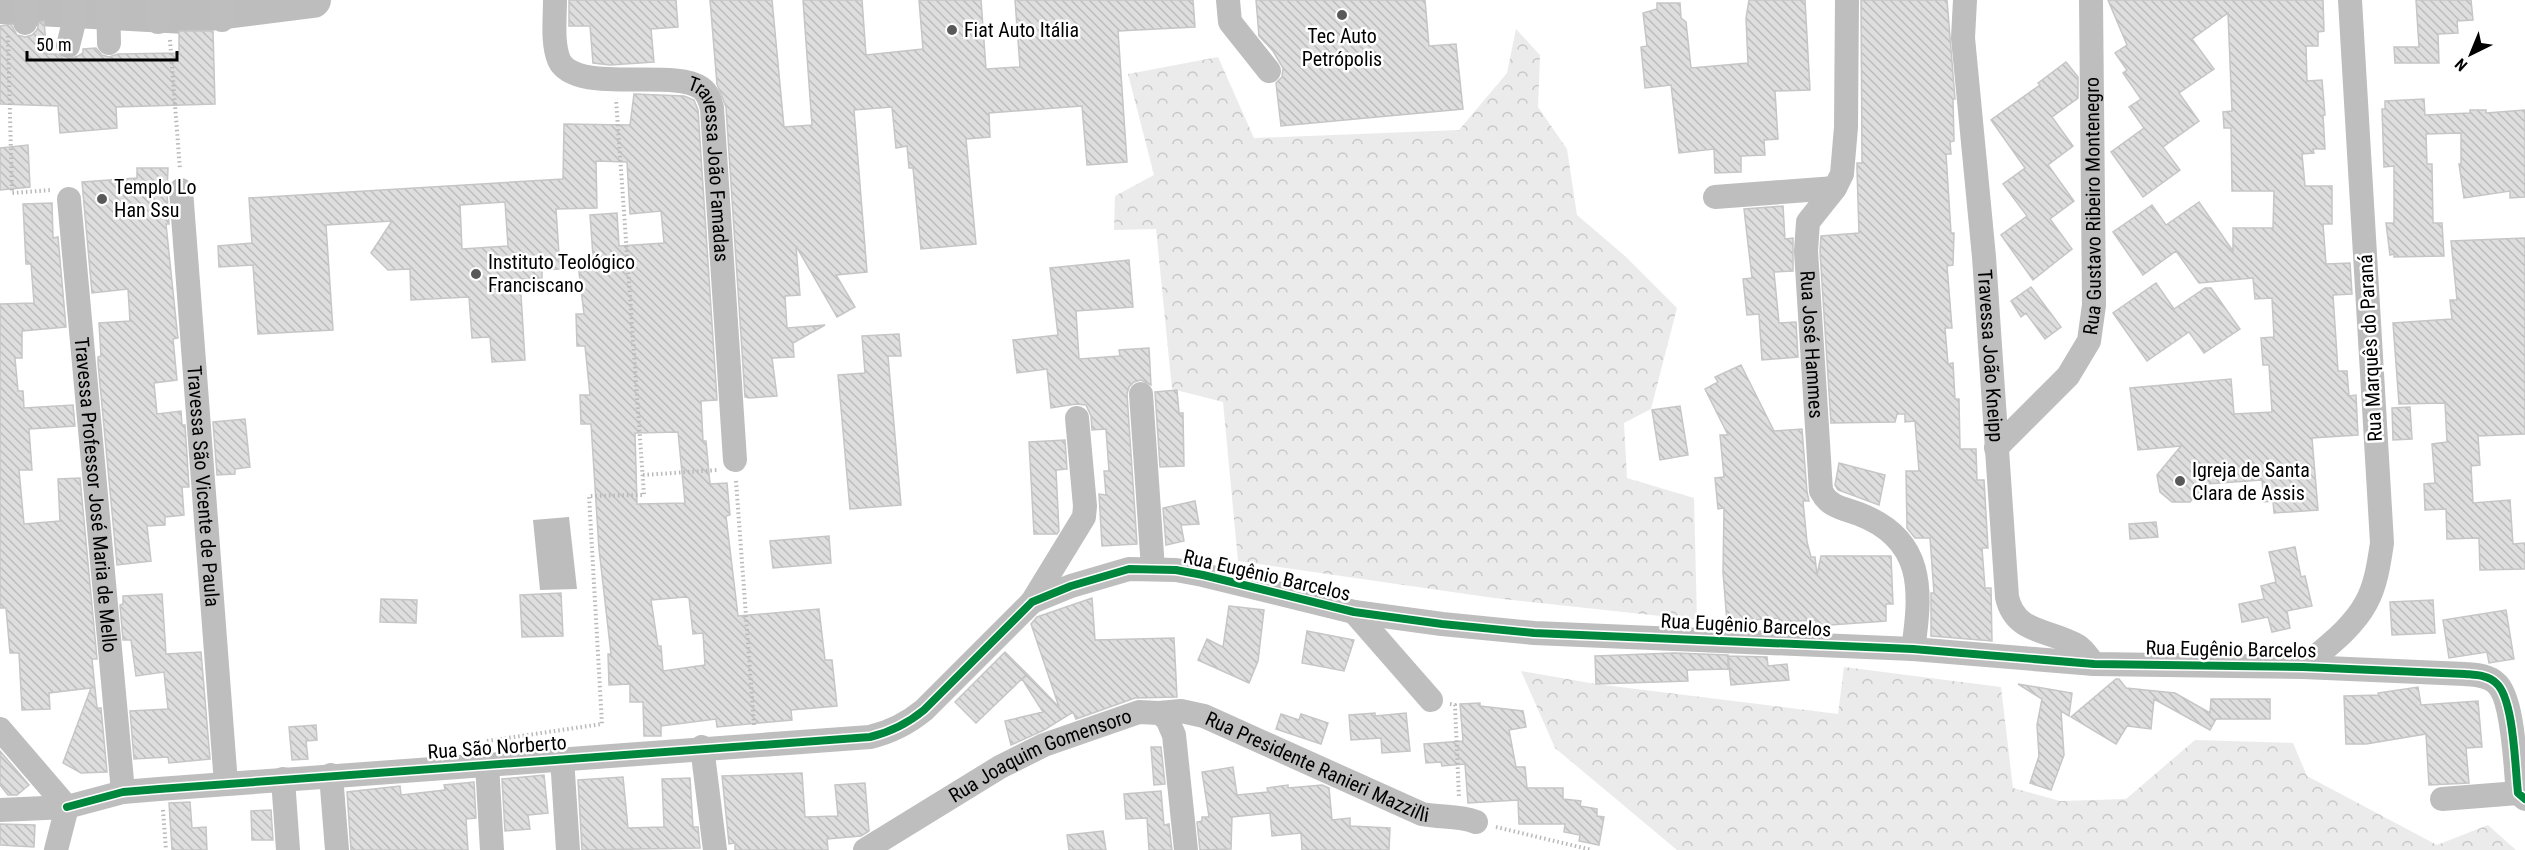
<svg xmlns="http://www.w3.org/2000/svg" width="2525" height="850" viewBox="0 0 2525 850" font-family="'Roboto Condensed',sans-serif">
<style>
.forest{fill:url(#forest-crowns)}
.water{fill:#bdbdbd}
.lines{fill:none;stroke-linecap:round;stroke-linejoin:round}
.river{stroke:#bdbdbd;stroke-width:36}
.building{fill:url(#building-back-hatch);stroke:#c6c6c6;stroke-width:1.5;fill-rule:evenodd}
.path{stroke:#b9b9b9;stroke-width:4;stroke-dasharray:1.5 3;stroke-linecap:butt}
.minor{stroke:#bebebe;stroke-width:24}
.cycleway-casing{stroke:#fff;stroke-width:11}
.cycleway{stroke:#00873e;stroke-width:8}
.poi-dot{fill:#595959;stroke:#fff;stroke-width:2}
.labels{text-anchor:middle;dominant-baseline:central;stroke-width:5;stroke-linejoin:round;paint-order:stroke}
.poi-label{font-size:20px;fill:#000;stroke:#fff;text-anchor:start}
.street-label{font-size:20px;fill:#000;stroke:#fff}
</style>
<defs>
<pattern id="forest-crowns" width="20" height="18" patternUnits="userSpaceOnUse" patternTransform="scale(1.5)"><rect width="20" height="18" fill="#ebebeb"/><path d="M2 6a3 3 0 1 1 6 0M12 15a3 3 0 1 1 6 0" fill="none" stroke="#c8c8c8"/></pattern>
<pattern id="building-back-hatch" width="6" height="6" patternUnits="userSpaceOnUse" patternTransform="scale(1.5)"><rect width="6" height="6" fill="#dedede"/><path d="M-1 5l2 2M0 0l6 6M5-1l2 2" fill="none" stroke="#bdbdbd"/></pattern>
</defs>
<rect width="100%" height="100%" fill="#fff"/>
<path class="forest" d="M1516,29L1540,55L1538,107L1567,149L1577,215L1625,256L1677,308L1651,409L1624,423L1627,478L1694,498L1697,620L1494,598L1238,561L1223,402L1172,389L1156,229L1114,230L1115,196L1154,175L1128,74L1218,57L1254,138L1459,130L1507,73Z
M1844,667L2001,687L2013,788L2060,801L2126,799L2195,740L2293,743L2307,776L2437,845L2488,825L2516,850H1677L1555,748L1521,671L1596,684L1838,714Z"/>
<path class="water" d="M569,517L577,589L540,590L533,520Z"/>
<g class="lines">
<path class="river" d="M0,6L186,16L313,0"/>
</g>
<path class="building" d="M569,0H676L678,27L651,29L654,62L610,65L593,63L590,26H569Z
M710,0H772L784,127L812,125L803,0H862L866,55L923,49L919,0H981L986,69L1020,67L1015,0H1193L1195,27L1118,31L1127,162L1087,165L1082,106L989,113L990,137L966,139L976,244L921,249L913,168H909L907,146L896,148L892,107L854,110L867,272L836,275L855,307L837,317L796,246L800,295L785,296L787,328L825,325L793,343L794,357L772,358L777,396L749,398L745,397L726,107L717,84Z
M1256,0H1425L1429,46L1456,44L1463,109L1281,126L1276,83L1282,77L1283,68L1273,51L1259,36Z
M1749,0H1805L1810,90L1775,91L1778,139L1764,140L1765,155L1741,156V172L1715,173L1714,149L1679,153L1671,85L1645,88L1641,47L1647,46L1643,13L1657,9V3H1680L1681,18L1686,22L1691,68L1748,63L1746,18Z
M1861,0H1947L1955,99H1953L1954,141L1950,142L1951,154H1946L1951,233H1954L1953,265L1947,266L1952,328H1945L1948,364L1953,363L1955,399H1959L1960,449H1976L1977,480H1984L1988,548H1982L1985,588H1991L1992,641L1931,636V593H1934L1930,538H1915L1907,528L1906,471H1919L1915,421L1905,422V414H1897L1895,422L1831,423L1820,251L1821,236L1859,233L1857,169V163H1862Z
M2108,0H2323L2324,31L2318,32V46H2306L2307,81L2322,80L2325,115H2323L2325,149H2313L2314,153L2302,154L2305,186H2332V224H2323L2326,264L2350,263L2352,294L2333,295L2338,371H2347L2349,396L2356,395L2358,435L2312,438L2318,510L2274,513L2273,501L2264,502L2262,480L2206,484L2190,502H2172L2160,492L2157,475L2181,446L2138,450L2130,388L2231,379L2234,414L2272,412L2269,365H2263L2261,338L2274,337L2272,298L2255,299L2253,278L2199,283L2176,251L2143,275L2113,232L2152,205L2166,225L2199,202L2233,251V228H2273L2274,191H2232L2231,128H2224L2223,112L2232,111L2228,13L2192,39L2214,69L2179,93L2199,121L2163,147L2180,170L2143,197L2111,152L2144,128L2129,107L2141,99L2123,73L2127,70L2115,53L2127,45Z
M2416,0H2471L2473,20L2457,21L2458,33L2438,34L2439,63H2395L2394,47H2419Z
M44,21L47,54H57L65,60L78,56L83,53V49L96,48L102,55L109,57L118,54L179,53V31H213L215,104L116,107L117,128L60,133L58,106L0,104V26L11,24L17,35L25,37L32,35L37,30L39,22Z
M2066,62L2078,77V98L2052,117L2073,146L2048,165L2074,201L2050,219L2072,249L2033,280L2001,235L2027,216L2003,184L2025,168L1991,120L2040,85L2038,83Z
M634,94L684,96L694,100L698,110L717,400L701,401L703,441H706L710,484L727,483L730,515L726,516L738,616L819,609L825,660H832L837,706L791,710L792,720L717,727L716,719L661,726V736H644L643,702H630V684L609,685L608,654H611L599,549L591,424H581L580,395H590L585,346H577L576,314H584L579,272L594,270L590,215L617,213L619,246L664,243L661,211L630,214L627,162L596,161L597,208L556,209L560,269L542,270V278L520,279L525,360L492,362L490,337L472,338L469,297L411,300L410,269L388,270L371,253L392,221L326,225L333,330L258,334L253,265L219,267L218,246L252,243L249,198L563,179L564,124L630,125ZM505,202L508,246L462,249L460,205ZM678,432L685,503L637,504L635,433ZM685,597L689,598L693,634L703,633L705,665L663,671L661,646H658L651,600Z
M2424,99L2425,115L2470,113V110H2486V113L2525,110V197L2510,198V191L2464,198L2459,164H2461V133L2426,134L2427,164H2432L2433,223H2442L2444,256L2394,257V254L2390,255L2386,223H2394V166L2384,167L2382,109H2385V101Z
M28,145L30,187L0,190V148Z
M137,168H168L167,194L169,224H166L177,330L178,338L173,339L177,380L154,383L157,414L181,411L182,425H185L189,487H182L184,515L165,517V525L147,526L151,561L117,565L98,363V357L101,356L99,323L130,321L128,289L92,293L82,182L137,178Z
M52,203L53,238L58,237L66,327L22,331V358H15L18,391H23L24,408L73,405L75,426L29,429L32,470H19L24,524L60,521L58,479L80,478L97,659H92L97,708H101L107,772L81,773L63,763L91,688L49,693L50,709L22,710L19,653H10L6,608H0V304L34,303L31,264H26L23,204Z
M1783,206L1785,239L1793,238V271L1774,272L1779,323L1796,322L1798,357L1762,360L1759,314L1747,315L1743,279L1752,278L1744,209Z
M2525,238V434L2478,436L2480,465L2471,466L2473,503L2510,500L2513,544L2525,543V569L2480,570L2479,538L2447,539L2446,509L2425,510L2424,484L2435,483L2432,444L2447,442L2445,403L2399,404L2393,323L2452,319L2450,300H2457L2451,241Z
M1129,260L1133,307L1076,311L1079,359L1120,356L1119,350L1149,348L1151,385L1141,380L1134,382L1129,387L1127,394L1137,544L1102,546L1099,494L1106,495L1104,471H1109L1106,429L1092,430L1091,416L1086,405L1076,404L1051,408L1047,369L1017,373L1013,340L1058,335L1050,268Z
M2156,283L2174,309L2205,288H2211L2240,329L2204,353L2189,332L2147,361L2113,313Z
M2031,287L2061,327L2045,339L2026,313L2021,317L2011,301Z
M899,334L901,356H888L901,505L850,509L838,375L865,373L862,336Z
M1741,365L1774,431L1802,429L1807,492L1809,501H1803L1807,542L1811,557H1815L1817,575L1821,556H1891L1893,604H1886V621L1816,626V620L1779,622V618L1727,622L1723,572L1724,508L1718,509L1715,478L1724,477L1720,435H1728L1705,389L1718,382L1715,377Z
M1177,390L1179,413H1183L1184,466L1160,467L1155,392Z
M1680,406L1688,455L1660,460L1652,410Z
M2410,407L2412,439L2393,440L2392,408Z
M245,419L250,467L235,469V474L217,475L213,422Z
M1065,440L1067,469L1056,470L1059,531L1057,534H1034L1029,442Z
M1839,463L1885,475L1879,505L1838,490L1835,485Z
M1195,501L1199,524L1181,525L1184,541L1166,545L1163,508Z
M2156,522L2158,537L2130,539L2129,524Z
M829,536L831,563L773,568L770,541Z
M2295,547L2301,577L2305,576L2312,606L2287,611L2290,628L2272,632L2268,617L2242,622L2239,604L2264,599L2261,586L2276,582L2269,552Z
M561,593L563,636L522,637L520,595Z
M162,594L166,654L201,652L210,759L169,763L168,757L134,759L130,711L168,709L164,672L136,676L131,640H123L120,605L123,604V596Z
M1092,598L1095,640L1174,638L1177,697L1135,698L1076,719L1073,712L1044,730L1011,745L1005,721L1043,712L1022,679L1028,675L1059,707L1031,624L1037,617Z
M381,599L417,600L416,623L380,622Z
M2433,600L2435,633L2392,635L2390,602Z
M1229,606L1264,610L1258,661L1249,683L1198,660L1207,639L1223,647Z
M2506,610L2514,659L2489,663L2487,652L2449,658L2443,620Z
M1307,631L1354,640L1344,671L1302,663Z
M1005,652L1027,674L976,723L955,702Z
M1674,653L1728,655V669L1687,670L1688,681L1596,684L1595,656Z
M1728,656L1767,657L1768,666L1787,664L1789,680L1731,685Z
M2116,679H2119L2126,688L2175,693L2210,713L2211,699H2270V719H2216L2210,730L2154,699L2151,729L2127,726L2116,744L2071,717Z
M2018,684L2072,693L2069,716L2061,711L2064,755L2051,790L2030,783L2039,756L2037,725L2042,699Z
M2418,687L2421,705L2478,701L2482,747L2466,748L2469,783L2429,785L2426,734L2366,744H2346L2344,696L2379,695L2378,693Z
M1480,703V706L1523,711L1526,727L1509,730L1516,767H1525L1527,788H1563V799L1581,801L1580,806L1597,809V816L1604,817L1599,845L1579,841L1580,835L1564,832L1565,824H1519L1518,800L1468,803L1465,764L1442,766L1441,762L1426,763L1424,744L1463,741L1460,704Z
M1375,713V716L1406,713L1410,751L1382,753L1381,738L1351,740L1349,715Z
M1281,714L1299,720L1301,714L1328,723L1321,744L1276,729Z
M316,725L317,740L306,741L308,759L292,760L289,727Z
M1151,747H1161L1165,784L1154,785Z
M0,751L29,785L17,795H8L0,785Z
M1233,767L1237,795L1268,792L1267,788L1288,785V788L1322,785L1329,788L1332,820L1350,818V826L1390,828L1389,850H1302L1301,833L1272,836L1270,813L1232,817L1231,849L1200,850L1197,822L1202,821V817H1209L1202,772Z
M802,773L805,817L838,816L835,785L865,783L869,831L861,836L827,839L828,850H735V843L729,844L722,776Z
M544,775L548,813L528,815L530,829L505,831L502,779Z
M623,777L628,828L664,827L662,779L690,778L693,827H698L700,848L582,850L578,780Z
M474,782L476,818L466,819L468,850H351L347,792L400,786L401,795L445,790L444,785Z
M1161,791L1164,825L1169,824L1172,850H1149L1147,818L1126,819L1124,794Z
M190,802L192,828L206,827L207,850H172L169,803Z
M271,810L273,840H252L251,811Z
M0,824L35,825L34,847L0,845Z
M1103,831L1106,850H1069L1067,835Z"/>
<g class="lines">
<path class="path" d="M8,36L12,193L51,190
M170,40L180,170
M643,475L718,470
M736,481L754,725
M1450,704L1455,705L1459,797
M487,741L602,724L589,496L644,495L616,99
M163,810L166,850
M1496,827L1592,850"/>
<g class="minor">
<path d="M108,0L109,43"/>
<path d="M222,0V20"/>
<path id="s1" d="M555,0C555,18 552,43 559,60C575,95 674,68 701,88C708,93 710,100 712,108L735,460"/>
<path d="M1228,0L1230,22L1269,71"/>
<path id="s2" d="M1847,0L1846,127L1842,174L1835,188L1808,222L1806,251L1821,491C1829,507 1843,508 1859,514C1924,539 1922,589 1913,649"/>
<path id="s3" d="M1965,0L1963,38L1984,257L2007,597C2015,634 2049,629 2078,646C2084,650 2089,658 2094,664"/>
<path d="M158,22V0"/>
<path d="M25,23L26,0"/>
<path d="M68,46L74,22V0"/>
<path id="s4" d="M181,190L226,784"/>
<path d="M1715,197L1835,188"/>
<path id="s5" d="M69,199L123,792"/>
<path d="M1141,394L1153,569"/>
<path id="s6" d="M1996,448L2068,376L2089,341L2094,305L2091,0"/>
<path d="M1032,602L1084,517L1085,506L1077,418"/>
<path d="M1354,612L1431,700"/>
<path d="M2303,667C2325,648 2352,629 2366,603C2376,585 2379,563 2382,543L2350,0"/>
<path id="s7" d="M1159,713L1181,711L1204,716L1422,814C1441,818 1458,815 1476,822"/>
<path d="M0,729L67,807"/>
<path d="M702,747L715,850"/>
<path d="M562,758L568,850"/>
<path d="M487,764L492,850"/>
<path d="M331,775L337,850"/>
<path d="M283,779L288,850"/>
<path d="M2442,799L2518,793"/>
<path d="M0,810L67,807L123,792L159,789L870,737C891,732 907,724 924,710L1032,602L1071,586L1129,569L1176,570L1203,575L1354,612L1442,624L1534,633L1913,649L2094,664L2303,667L2465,674C2476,675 2488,675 2496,683C2514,698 2515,768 2518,793L2525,799"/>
<path d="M56,850L67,807"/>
<path id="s8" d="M865,850L1000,767L1044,745L1139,712L1159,713L1167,719L1174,735L1186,850"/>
</g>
<defs>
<path id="cycleway" d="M67,807L123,792L159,789L870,737C891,732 907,724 924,710L1032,602L1071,586L1129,569L1176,570L1203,575L1354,612L1442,624L1534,633L1913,649L2094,664L2303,667L2465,674C2476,675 2488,675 2496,683C2514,698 2515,768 2518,793L2525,799"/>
</defs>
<use href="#cycleway" class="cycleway-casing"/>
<use href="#cycleway" class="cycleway"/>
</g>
<g class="poi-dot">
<circle cx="1342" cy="15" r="6"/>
<circle cx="952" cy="30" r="6"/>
<circle cx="102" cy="199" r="6"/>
<circle cx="476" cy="274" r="6"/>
<circle cx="2180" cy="481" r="6"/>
</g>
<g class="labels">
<g class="poi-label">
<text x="964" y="30">Fiat Auto Itália</text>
<text x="1342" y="36" text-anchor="middle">Tec Auto<tspan x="1342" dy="23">Petrópolis</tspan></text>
<text x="114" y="187">Templo Lo<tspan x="114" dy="23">Han Ssu</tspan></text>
<text x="488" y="262">Instituto Teológico<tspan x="488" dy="23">Franciscano</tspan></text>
<text x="2192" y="470">Igreja de Santa<tspan x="2192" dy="23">Clara de Assis</tspan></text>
</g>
<g class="street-label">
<text stroke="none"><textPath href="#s1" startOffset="292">Travessa João Famadas</textPath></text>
<text stroke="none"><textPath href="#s6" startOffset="278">Rua Gustavo Ribeiro Montenegro</textPath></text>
<text stroke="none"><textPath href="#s2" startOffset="356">Rua José Hammes</textPath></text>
<text transform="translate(2370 348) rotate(-93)">Rua Marquês do Paraná</text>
<text stroke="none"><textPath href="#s3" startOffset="357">Travessa João Kneipp</textPath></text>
<text stroke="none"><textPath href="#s4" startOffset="297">Travessa São Vicente de Paula</textPath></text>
<text stroke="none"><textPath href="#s5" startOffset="297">Travessa Professor José Maria de Mello</textPath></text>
<text transform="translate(1267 575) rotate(13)">Rua Eugênio Barcelos</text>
<text transform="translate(1746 625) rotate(3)">Rua Eugênio Barcelos</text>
<text transform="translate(2231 649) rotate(1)">Rua Eugênio Barcelos</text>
<text transform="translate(497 747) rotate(-4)">Rua São Norberto</text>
<text stroke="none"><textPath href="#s8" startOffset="200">Rua Joaquim Gomensoro</textPath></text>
<text stroke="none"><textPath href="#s7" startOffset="170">Rua Presidente Ranieri Mazzilli</textPath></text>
</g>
</g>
<g transform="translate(2471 54) rotate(223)" stroke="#ffffff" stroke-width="4.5" paint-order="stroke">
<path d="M0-4.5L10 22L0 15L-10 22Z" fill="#000000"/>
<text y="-9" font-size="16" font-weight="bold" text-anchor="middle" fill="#000000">N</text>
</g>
<path d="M27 51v9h150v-9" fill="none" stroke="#000000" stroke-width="3"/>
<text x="36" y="51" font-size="18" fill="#000000" stroke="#ffffff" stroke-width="4.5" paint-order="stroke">50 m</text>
</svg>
